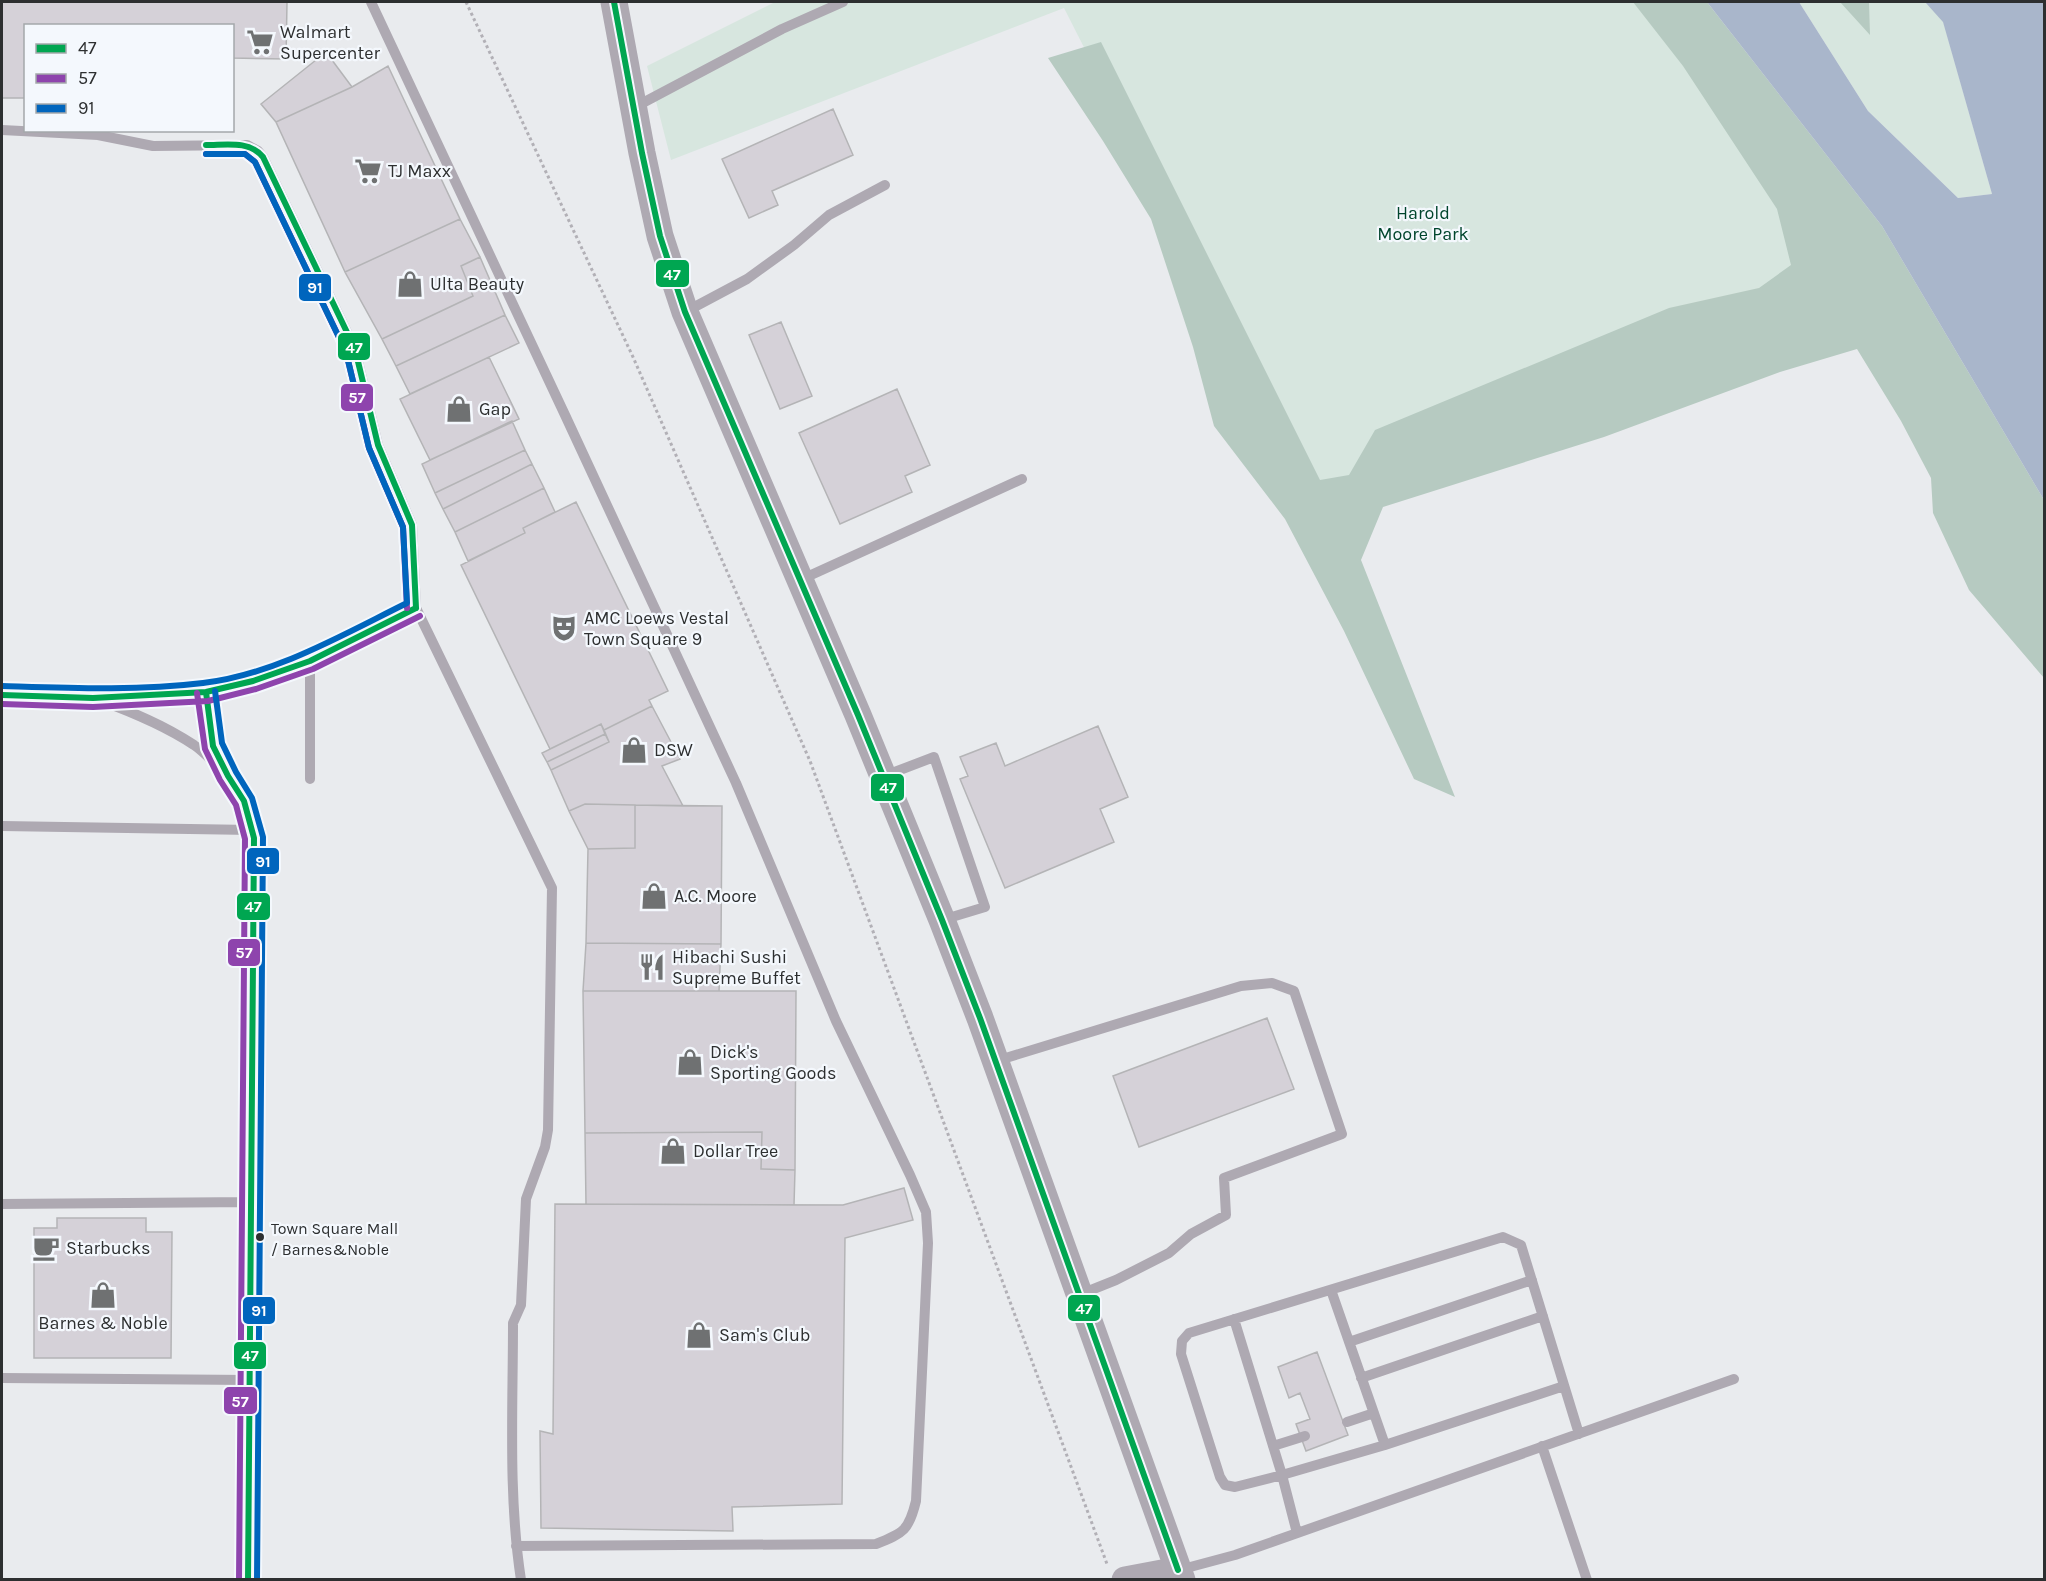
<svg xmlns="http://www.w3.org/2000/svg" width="2046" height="1581" viewBox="0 0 2046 1581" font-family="Karla,sans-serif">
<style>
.green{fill:#d7e6df}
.forest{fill:#b6cac1}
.water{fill:#a9b6cb}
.building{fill:#d5d1d8;stroke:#b4b4b6;stroke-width:1.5}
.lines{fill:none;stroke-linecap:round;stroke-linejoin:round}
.path{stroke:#b2b0b6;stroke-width:3;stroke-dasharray:3 3;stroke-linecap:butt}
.service{stroke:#aea9b2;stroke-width:10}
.tertiary{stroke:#aea9b2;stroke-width:27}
.bus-1-casing{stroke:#f4f8fd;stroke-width:10}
.bus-2-casing{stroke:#f4f8fd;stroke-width:10}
.bus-3-casing{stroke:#f4f8fd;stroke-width:10}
.bus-1{stroke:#00a651;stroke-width:6}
.bus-2{stroke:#8e44ad;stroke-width:6}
.bus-3{stroke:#0065bd;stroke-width:6}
.bus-dot{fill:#2d2f30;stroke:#f4f8fd;stroke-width:2}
.labels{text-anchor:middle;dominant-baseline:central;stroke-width:4.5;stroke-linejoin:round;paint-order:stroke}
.bus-label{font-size:16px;fill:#2d2f30;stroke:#f4f8fd;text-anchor:start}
.poi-label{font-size:18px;fill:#2d2f30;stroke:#f4f8fd;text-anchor:start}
.park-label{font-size:18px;fill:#00452d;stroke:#f4f8fd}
.line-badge{stroke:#f4f8fd;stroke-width:2}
.badge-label{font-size:16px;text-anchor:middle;font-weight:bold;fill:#fff}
</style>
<rect width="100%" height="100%" fill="#e9ebee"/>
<path class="green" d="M775,2H1671L1853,253L1325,522L1064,8L671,160L647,66Z
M1799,2H1925L1943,21L1992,194L1958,198L1868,111Z"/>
<path class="forest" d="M1633,2H1707L1882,226L2044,500V678L1969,590L1933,513L1931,478L1901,421L1857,349L1780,372L1604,437L1383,507L1361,560L1455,797L1414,779L1344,631L1285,519L1214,426L1193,347L1151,219L1103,141L1048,58L1101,42L1320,480L1349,475L1375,430L1669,308L1759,288L1791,265L1777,209L1683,66Z
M1840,2H1869L1870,35Z"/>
<path class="water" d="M1707,2H1799L1868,111L1958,198L1992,194L1943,22L1925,2H2044V500L1882,226Z"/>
<path class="building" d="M2,2H287L286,59L232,58V26H26V98H2Z
M326,52L352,87L276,122L261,104Z
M388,66L460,219L345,272L276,122L352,87Z
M833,109L853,155L772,191L778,205L749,218L722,159Z
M460,219L480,257L461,266L473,296L382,339L345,272Z
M480,257L505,315L396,366L382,339L473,296L461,266Z
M505,315L519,343L410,394L396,366Z
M781,322L812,396L780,409L749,335Z
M489,357L519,419L430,460L400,399Z
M897,389L930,465L905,476L912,492L840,524L799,433Z
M512,421L525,450L435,493L422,464Z
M525,450L532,464L443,509L435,493Z
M532,464L544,488L455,532L443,509Z
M544,488L555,512L523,528L525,533L468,561L455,532Z
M576,502L668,691L649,700L652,706L604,730L601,724L550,749L461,565L525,533L523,528Z
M652,706L680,759L662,766L683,806L585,804L569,811L551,770L609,742L604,730Z
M601,724L605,734L547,762L542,753Z
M1098,726L1128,797L1100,809L1114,842L1005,888L960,779L968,776L960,757L996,743L1005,766Z
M605,734L609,742L551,770L547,762Z
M585,804L635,805V848L588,849L569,811Z
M635,805L722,806L721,944L586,943L588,849L635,848Z
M586,943L721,944L719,991H583Z
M583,991H796L795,1170L761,1169L762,1132L585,1133Z
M1267,1018L1294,1089L1139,1147L1113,1076Z
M762,1132L761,1169L795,1170L794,1205L586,1204L585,1133Z
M904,1188L913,1220L845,1238L842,1504L732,1507L733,1531L541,1528L540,1431L553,1434L555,1204L843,1205Z
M57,1218H146V1232H172L171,1358H34V1228H57Z
M1317,1352L1348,1435L1306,1451L1296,1424L1310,1419L1300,1393L1289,1398L1278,1367Z"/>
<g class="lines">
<path class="path" d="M466,2L633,357L810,761L1107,1564"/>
<path class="service" d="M371,2L565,415L736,783L836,1021L910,1175L926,1212L928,1243L916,1501C909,1530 904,1533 876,1544L516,1546
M635,107L782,29L843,2
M2,130L98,135L153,146L247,145L258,151L263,157L355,349L378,445L412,525L416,608L552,888L548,1130L545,1147L526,1199L521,1305L513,1323C513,1408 508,1495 521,1580
M685,312L747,279L794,245L829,215L885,185
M800,580L1022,479
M310,661V779
M206,692L213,746L228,776L244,801L254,838L248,1580
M2,695L93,698L206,692L253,681L310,661L416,608
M99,700C132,712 164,725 194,745C204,752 213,762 222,770
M884,776L934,757L985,907L942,920
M2,826L252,830
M996,1061L1241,986L1272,983L1294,991L1342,1134L1224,1178L1226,1215L1191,1234L1169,1253L1116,1280L1081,1294
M2,1204L251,1202
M1331,1290L1385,1445
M1234,1319L1282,1475L1385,1445L1564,1386
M1349,1342L1532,1280
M2,1378L250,1380
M1361,1378L1543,1316
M1347,1422L1374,1413
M1273,1446L1305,1436
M1542,1446L1587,1580
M1297,1533L1282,1475L1235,1487L1225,1485L1220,1477L1181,1354L1182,1341L1189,1333L1503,1237L1521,1245L1579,1434
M1179,1570L1235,1555L1734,1379"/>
<path class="tertiary" d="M614,2L642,153L660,236L685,312L858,715L942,920L980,1018L1182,1580
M1125,1580L1178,1570"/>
<defs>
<path id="bus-1" d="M614,2L642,153L660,236L685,312L858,715L942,920L980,1018L1178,1570
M206,145C226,145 249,140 263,157L355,349L378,445L412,525L416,608
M206,692L213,746L228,776L244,801L254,838L248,1580
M2,695L93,698L206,692L253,681L310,661L416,608"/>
<path id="bus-2" d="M206,154H245L255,162L346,352L369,448L403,527L407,608
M197,693L205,749L220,780L236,805L245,839L239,1580
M2,704L93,707L208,701L256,689L313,669L420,616"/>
<path id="bus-3" d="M2,686C69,688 137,691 203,683C274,675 344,634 407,603L403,527L369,448L346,352L255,162L245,154H206
M215,691L222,743L236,772L252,798L263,837L257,1580"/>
</defs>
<use href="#bus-1" class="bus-1-casing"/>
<use href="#bus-2" class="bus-2-casing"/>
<use href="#bus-3" class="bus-3-casing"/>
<use href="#bus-1" class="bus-1"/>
<use href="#bus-2" class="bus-2"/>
<use href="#bus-3" class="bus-3"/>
</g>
<defs>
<symbol id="supermarket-bare" viewBox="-9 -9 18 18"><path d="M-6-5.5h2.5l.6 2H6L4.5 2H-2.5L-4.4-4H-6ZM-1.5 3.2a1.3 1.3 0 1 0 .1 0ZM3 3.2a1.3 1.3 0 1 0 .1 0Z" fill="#6f7172" stroke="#f4f8fd" stroke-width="2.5" paint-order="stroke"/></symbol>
<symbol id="shop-bare" viewBox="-9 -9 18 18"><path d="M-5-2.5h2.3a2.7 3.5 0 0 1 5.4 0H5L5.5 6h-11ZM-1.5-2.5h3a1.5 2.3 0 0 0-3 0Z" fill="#6f7172" stroke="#f4f8fd" stroke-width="2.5" paint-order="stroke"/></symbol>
<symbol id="theatre-bare" viewBox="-9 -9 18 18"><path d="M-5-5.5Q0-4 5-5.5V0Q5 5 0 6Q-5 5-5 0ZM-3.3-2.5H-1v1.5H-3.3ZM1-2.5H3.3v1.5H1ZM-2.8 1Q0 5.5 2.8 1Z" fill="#6f7172" stroke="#f4f8fd" stroke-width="2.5" paint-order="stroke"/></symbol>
<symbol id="restaurant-bare" viewBox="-9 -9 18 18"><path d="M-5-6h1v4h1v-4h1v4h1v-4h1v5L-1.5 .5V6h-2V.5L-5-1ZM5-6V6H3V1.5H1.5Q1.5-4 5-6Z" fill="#6f7172" stroke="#f4f8fd" stroke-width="2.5" paint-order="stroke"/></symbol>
<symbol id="cafe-bare" viewBox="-9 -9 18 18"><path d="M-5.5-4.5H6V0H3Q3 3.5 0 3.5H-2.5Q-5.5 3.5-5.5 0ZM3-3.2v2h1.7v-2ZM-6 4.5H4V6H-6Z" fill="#6f7172" stroke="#f4f8fd" stroke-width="2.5" paint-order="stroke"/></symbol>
</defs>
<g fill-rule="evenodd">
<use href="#supermarket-bare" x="241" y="23" width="38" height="38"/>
<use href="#supermarket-bare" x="349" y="152" width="38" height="38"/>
<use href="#shop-bare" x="391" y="265" width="38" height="38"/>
<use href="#shop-bare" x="440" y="390" width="38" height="38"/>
<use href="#theatre-bare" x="545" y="609" width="38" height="38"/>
<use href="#shop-bare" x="615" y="731" width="38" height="38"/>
<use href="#shop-bare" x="635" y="877" width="38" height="38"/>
<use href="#restaurant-bare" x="633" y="948" width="38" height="38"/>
<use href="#shop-bare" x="671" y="1043" width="38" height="38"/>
<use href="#shop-bare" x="654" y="1132" width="38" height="38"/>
<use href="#cafe-bare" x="27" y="1229" width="38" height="38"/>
<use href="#shop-bare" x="84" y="1276" width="38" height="38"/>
<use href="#shop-bare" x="680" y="1316" width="38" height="38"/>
</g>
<circle class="bus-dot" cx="260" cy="1237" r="5"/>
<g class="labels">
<g class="bus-label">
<text x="271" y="1228">Town Square Mall<tspan x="271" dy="21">/ Barnes&amp;Noble</tspan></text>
</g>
<g class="poi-label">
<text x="280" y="32">Walmart<tspan x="280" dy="21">Supercenter</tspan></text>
<text x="388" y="171">TJ Maxx</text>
<text x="430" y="284">Ulta Beauty</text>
<text x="479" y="409">Gap</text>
<text x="584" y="618">AMC Loews Vestal<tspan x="584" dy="21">Town Square 9</tspan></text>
<text x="654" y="750">DSW</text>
<text x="674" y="896">A.C. Moore</text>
<text x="672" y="957">Hibachi Sushi<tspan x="672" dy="21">Supreme Buffet</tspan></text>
<text x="710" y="1052">Dick's<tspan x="710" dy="21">Sporting Goods</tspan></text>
<text x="693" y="1151">Dollar Tree</text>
<text x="66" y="1248">Starbucks</text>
<text x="103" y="1323" text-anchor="middle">Barnes &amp; Noble</text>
<text x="719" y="1335">Sam's Club</text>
</g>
<g class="park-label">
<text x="1423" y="213">Harold<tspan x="1423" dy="21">Moore Park</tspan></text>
</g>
</g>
<g class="line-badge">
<rect x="655" y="259" width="35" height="29" rx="6" fill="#00a651"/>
<rect x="298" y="273" width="34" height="29" rx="6" fill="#0065bd"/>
<rect x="337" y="332" width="34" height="29" rx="6" fill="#00a651"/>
<rect x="340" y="383" width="34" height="29" rx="6" fill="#8e44ad"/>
<rect x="870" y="773" width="35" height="29" rx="6" fill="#00a651"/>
<rect x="246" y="847" width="34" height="28" rx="6" fill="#0065bd"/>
<rect x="236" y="892" width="35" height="29" rx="6" fill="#00a651"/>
<rect x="227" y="938" width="34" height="29" rx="6" fill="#8e44ad"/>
<rect x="1067" y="1294" width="34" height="28" rx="6" fill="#00a651"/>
<rect x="242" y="1296" width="34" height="29" rx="6" fill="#0065bd"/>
<rect x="233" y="1341" width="34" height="29" rx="6" fill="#00a651"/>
<rect x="223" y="1386" width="35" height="29" rx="6" fill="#8e44ad"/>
</g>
<g class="badge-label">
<text x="672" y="280">47</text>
<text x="315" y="293">91</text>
<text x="354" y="353">47</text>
<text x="357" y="403">57</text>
<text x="888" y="793">47</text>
<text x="263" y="867">91</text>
<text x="253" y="912">47</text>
<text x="244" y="958">57</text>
<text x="1084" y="1314">47</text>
<text x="259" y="1316">91</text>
<text x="250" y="1361">47</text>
<text x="240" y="1407">57</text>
</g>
<rect width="2046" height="1581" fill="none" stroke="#2d2f30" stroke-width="6"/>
<rect x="24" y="24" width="210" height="108" fill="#f4f8fd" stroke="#a4a8ab" stroke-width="1.5"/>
<rect x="36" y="44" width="30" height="9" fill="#00a651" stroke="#a4a8ab" stroke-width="1.5"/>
<text x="78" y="54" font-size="18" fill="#2d2f30">47</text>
<rect x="36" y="74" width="30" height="9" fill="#8e44ad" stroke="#a4a8ab" stroke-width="1.5"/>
<text x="78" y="84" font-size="18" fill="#2d2f30">57</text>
<rect x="36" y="104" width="30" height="9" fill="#0065bd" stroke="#a4a8ab" stroke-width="1.5"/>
<text x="78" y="114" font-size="18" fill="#2d2f30">91</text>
</svg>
